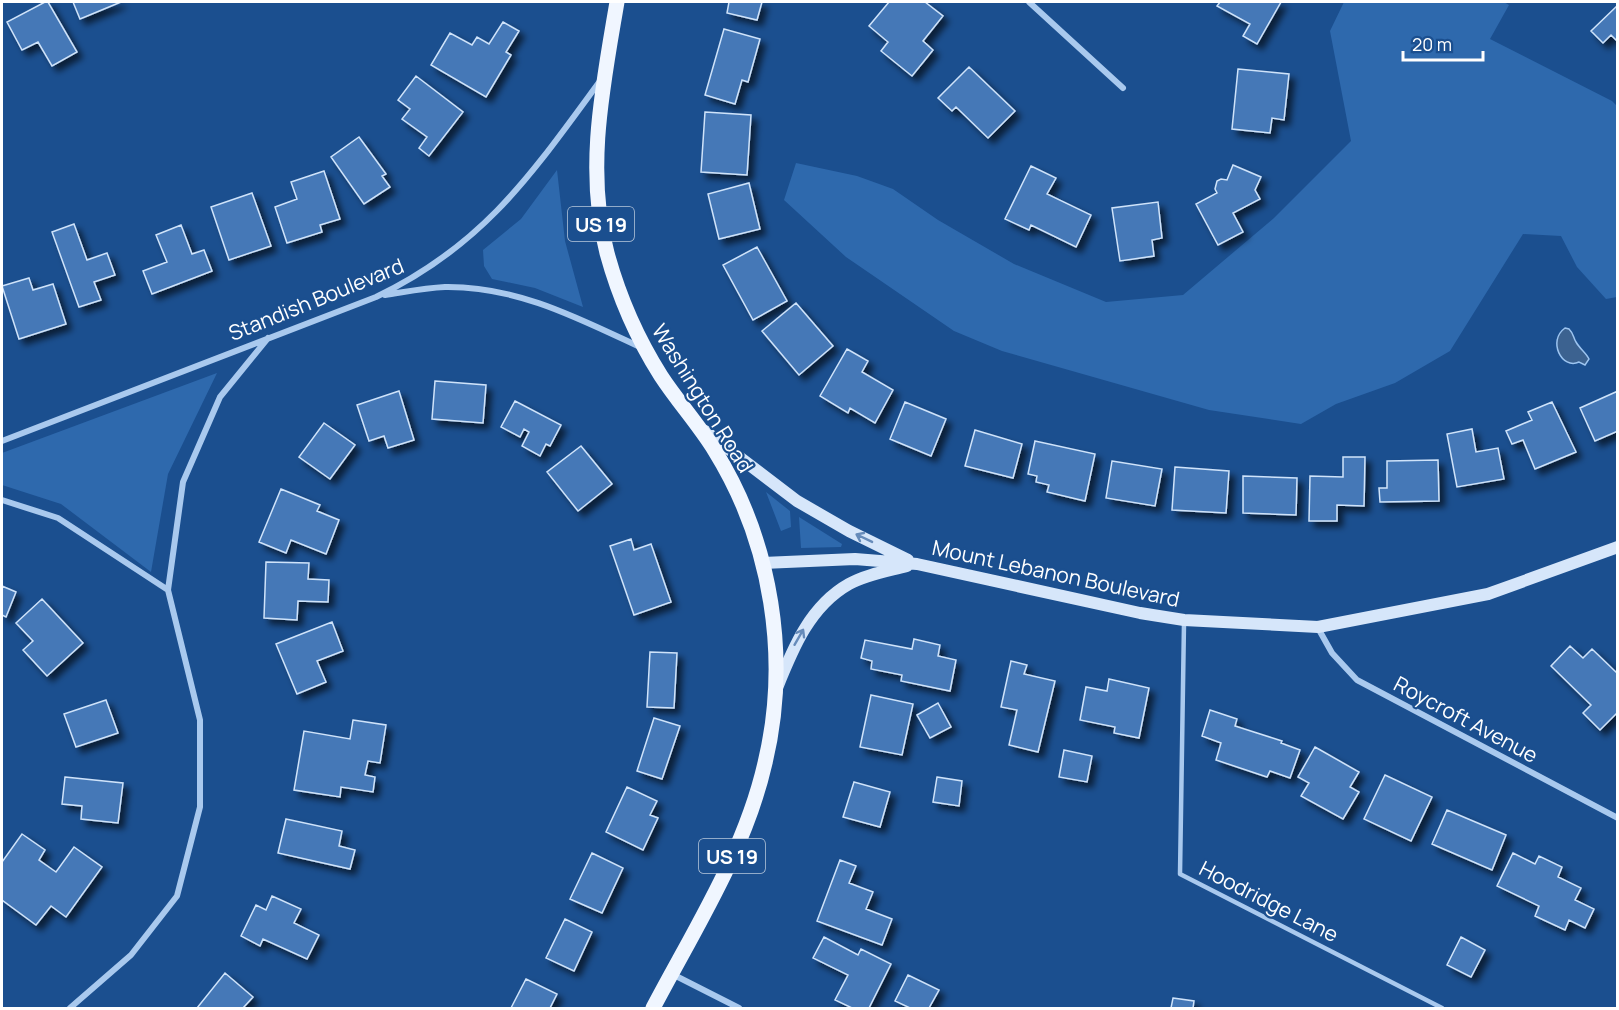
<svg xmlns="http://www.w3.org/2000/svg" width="1619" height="1010" viewBox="0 0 1619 1010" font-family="Manrope,sans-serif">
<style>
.green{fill:#2e69ad}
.water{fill:#3c6290;stroke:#9cc4f0;stroke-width:1.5}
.building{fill:#4478b7;stroke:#cfe3fa;stroke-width:1.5;filter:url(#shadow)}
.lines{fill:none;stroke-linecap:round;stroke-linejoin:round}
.lane{stroke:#a9c9ee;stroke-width:4.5}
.street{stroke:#a9c9ee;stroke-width:6}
.secondary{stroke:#d6e6fa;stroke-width:12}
.primary{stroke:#f0f6ff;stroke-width:15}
.oneway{stroke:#668bba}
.labels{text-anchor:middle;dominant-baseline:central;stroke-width:4.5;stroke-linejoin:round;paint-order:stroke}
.shield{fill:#1b4f8f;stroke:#bbcadd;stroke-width:1.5}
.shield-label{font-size:20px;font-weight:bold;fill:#fff}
.street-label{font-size:21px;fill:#fff;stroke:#1b4f8f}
</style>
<defs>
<filter id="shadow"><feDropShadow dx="5.5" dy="5.5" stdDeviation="3" flood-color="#0009"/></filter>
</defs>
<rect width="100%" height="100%" fill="#1b4f8f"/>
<path class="green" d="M1344,2H1504L1509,5L1490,39L1612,101L1618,107L1617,297L1606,299L1577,267L1561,236L1523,234L1450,351L1395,383L1336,404L1301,424L1209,410L1002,351L954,331L846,257L784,200L796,163L857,176L893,189L938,220L1014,264L1106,302L1183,295L1274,218L1351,141L1330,31Z
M557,170L565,241L583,307L535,288L492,279L484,266L483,250L521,219Z
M217,373L168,474L151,572L61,504L2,485V453Z
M766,492L790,511L791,527L781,531Z
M799,517L842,544L841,547L801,548Z"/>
<path class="water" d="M1565,328L1569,329C1574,334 1573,337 1576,342C1580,349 1586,353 1589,359L1585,365L1579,362C1562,370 1547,341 1565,328Z"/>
<path class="building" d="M45,2H48L77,52L52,66L38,42L22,50L7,22Z
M73,2H121L80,19Z
M729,2H762L757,20L727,13Z
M889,2H925L943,16L923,41L933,50L912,76L881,51L888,42L869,26Z
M1220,2H1281L1257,44L1243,36L1250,24L1217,6Z
M1618,5V42L1611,35L1603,43L1591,31Z
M503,22L519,31L506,52L511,55L486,97L431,65L450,33L472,45L477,37L489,44Z
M724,29L760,39L748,82L742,80L735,104L705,95Z
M969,67L1015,111L988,138L956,107L952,111L938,98Z
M1238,69L1289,74L1284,120L1272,118L1270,133L1232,129Z
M416,76L463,112L429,156L419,148L427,137L402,119L410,109L398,100Z
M705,112L751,115L747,175L701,172Z
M359,137L386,174L382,176L390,187L364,204L331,157Z
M1233,165L1261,177L1255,190L1260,199L1233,213L1243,232L1218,245L1196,204L1217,193L1215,189L1217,181L1221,179L1227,180Z
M1031,166L1056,178L1047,194L1091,215L1076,247L1031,225L1029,230L1005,219Z
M324,171L340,219L320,225L322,232L287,243L275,207L297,199L291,182Z
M749,183L760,229L719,239L708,194Z
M252,193L271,246L229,260L211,207Z
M1158,202L1162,238L1152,240L1154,256L1120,261L1112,208Z
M74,224L87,260L107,253L115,275L94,282L101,300L79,307L52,232Z
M181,225L192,254L204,250L212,271L152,294L143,271L167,262L156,235Z
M757,247L787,301L753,320L723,265Z
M29,278L33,290L53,284L66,324L19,339L2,286Z
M796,303L833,346L799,375L762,331Z
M847,349L868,361L862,372L893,390L875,423L850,408L848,413L820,396Z
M435,381L486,385L483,423L432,419Z
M399,391L414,440L388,448L384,436L369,441L357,405Z
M1618,391V431L1595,441L1580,408Z
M515,401L561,425L550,446L546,444L540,456L522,446L529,432L524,429L520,437L501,427Z
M905,402L946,419L931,456L890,439Z
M1552,402L1576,452L1535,469L1523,440L1512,444L1506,431L1532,420L1528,412Z
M324,423L355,445L330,479L299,457Z
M1472,429L1476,452L1498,448L1504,479L1457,487L1447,434Z
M975,430L1022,444L1013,478L965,466Z
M1035,441L1095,454L1085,501L1047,492L1049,485L1036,482L1037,476L1028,474Z
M581,446L612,484L578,511L547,472Z
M1343,457H1365L1364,506L1337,505V521H1309L1310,476L1343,477Z
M1438,460L1439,501L1380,502L1379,488H1387V461Z
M1112,461L1162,469L1155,506L1106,498Z
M1175,467L1229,471L1226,513L1172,510Z
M1243,476L1297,478L1296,515L1243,513Z
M281,489L320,505L317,511L339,520L326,554L291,540L286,553L259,542Z
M631,539L634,550L651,544L671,602L634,615L610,546Z
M266,562L309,563L308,579L329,580L328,602L298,601L297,620L264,618Z
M2,586L16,592L6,617L2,615Z
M42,599L83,643L47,676L23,650L33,641L16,623Z
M332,622L343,651L317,661L326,682L297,694L276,644Z
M914,639L940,645L938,656L956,660L950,691L901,681L902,675L871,669L872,661L861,658L865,640L912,649Z
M1570,646L1583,658L1592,649L1618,674V712L1600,730L1583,713L1591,705L1551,666Z
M650,652L677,653L674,708L647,707Z
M1011,661L1027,665L1024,674L1055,681L1038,752L1009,745L1017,710L1001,707Z
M1109,679L1149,688L1139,738L1114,733L1115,727L1080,720L1086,687L1107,691Z
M871,695L913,704L902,755L860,747Z
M106,700L118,733L76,747L64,714Z
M938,703L951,727L930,738L917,715Z
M1210,710L1237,719L1235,726L1282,741L1281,743L1300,750L1290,778L1270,771L1267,777L1216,760L1221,743L1202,736Z
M654,718L680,726L662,779L637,771Z
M353,720L386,725L380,763L368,761L365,775L375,777L373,792L341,787L340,797L294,790L304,731L350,739Z
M1315,747L1359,772L1350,787L1359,792L1343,819L1301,796L1309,783L1298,777Z
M1064,750L1092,756L1087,782L1059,777Z
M1385,775L1432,797L1411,841L1364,819Z
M65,777L123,783L118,823L81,819L82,806L62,804Z
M937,777L962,781L959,806L933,802Z
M854,782L890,792L880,827L843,817Z
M627,787L657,801L650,815L658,818L643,850L606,832Z
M1447,810L1506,835L1492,870L1432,844Z
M286,819L342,831L339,846L355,850L350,869L278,853Z
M22,834L45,850L39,860L56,872L74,847L102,867L66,917L51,906L36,925L2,900V862Z
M592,853L623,868L602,913L570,899Z
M1513,853L1535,864L1539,856L1562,867L1558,877L1581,888L1575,900L1594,909L1585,928L1569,920L1565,930L1535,916L1539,906L1497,886Z
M840,860L856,866L849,883L873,892L866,909L892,919L882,945L817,921Z
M272,896L301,909L294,923L319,935L307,959L263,939L260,946L241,936L256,905L266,910Z
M565,919L592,932L574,971L546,958Z
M824,937L858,955L861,949L891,964L869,1008H852L835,1000L848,975L813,958Z
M1461,937L1485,950L1471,977L1447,965Z
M225,973L253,997L243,1008H197Z
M908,975L939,990L929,1008H910L895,1001Z
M526,979L557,994L550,1008H511Z
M1173,998L1194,1001L1193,1008H1171Z"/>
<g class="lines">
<path class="lane" d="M1184,623L1180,874L1442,1008"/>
<path class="street" d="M1029,2L1123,88
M385,295C405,292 424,288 445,287C517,286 578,318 642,348
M2,441L376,297C484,245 531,175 600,81
M2,500L58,518L168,590
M1318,628L1332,653L1357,680L1618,818
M672,974L739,1008
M70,1008L131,955L177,896L200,807V720L168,590L183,482L220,397L268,338"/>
<path class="secondary" d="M705,431L797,501L849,531L908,560
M763,563L855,559L917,564L1140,613L1184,620L1318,627L1488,594L1618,547
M777,688C793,648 810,606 849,584C867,574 888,571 907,566"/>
<path class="primary" d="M617,2C603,85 585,170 607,253C619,297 637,338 661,376C678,402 699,425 715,451C772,543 790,659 765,763C745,851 694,930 653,1008"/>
</g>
<defs><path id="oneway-shaft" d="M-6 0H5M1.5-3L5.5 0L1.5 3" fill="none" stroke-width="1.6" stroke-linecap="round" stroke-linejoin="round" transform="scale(1.5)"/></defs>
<g class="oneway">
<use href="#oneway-shaft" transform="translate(864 538) rotate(-154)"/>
<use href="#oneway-shaft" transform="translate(799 637) rotate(-60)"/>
</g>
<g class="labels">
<g class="shield">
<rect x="568" y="207" width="66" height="34" rx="4.5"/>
<rect x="699" y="839" width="66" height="34" rx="4.5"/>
</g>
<g class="shield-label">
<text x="601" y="224">US 19</text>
<text x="732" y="856">US 19</text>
</g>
<g class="street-label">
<text transform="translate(316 299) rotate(-22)">Standish Boulevard</text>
<text transform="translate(703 398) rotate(58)">Washington Road</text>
<text transform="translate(1056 573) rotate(12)">Mount Lebanon Boulevard</text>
<text transform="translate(1466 719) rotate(28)">Roycroft Avenue</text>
<text transform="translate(1269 901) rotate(27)">Hoodridge Lane</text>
</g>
</g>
<rect width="1619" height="1010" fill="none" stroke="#ffffff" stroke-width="6"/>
<path d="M1403 51v9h80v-9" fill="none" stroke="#ffffff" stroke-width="3"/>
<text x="1412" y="51" font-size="18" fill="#ffffff" stroke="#1b4f8f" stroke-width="4.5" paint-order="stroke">20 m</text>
</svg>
